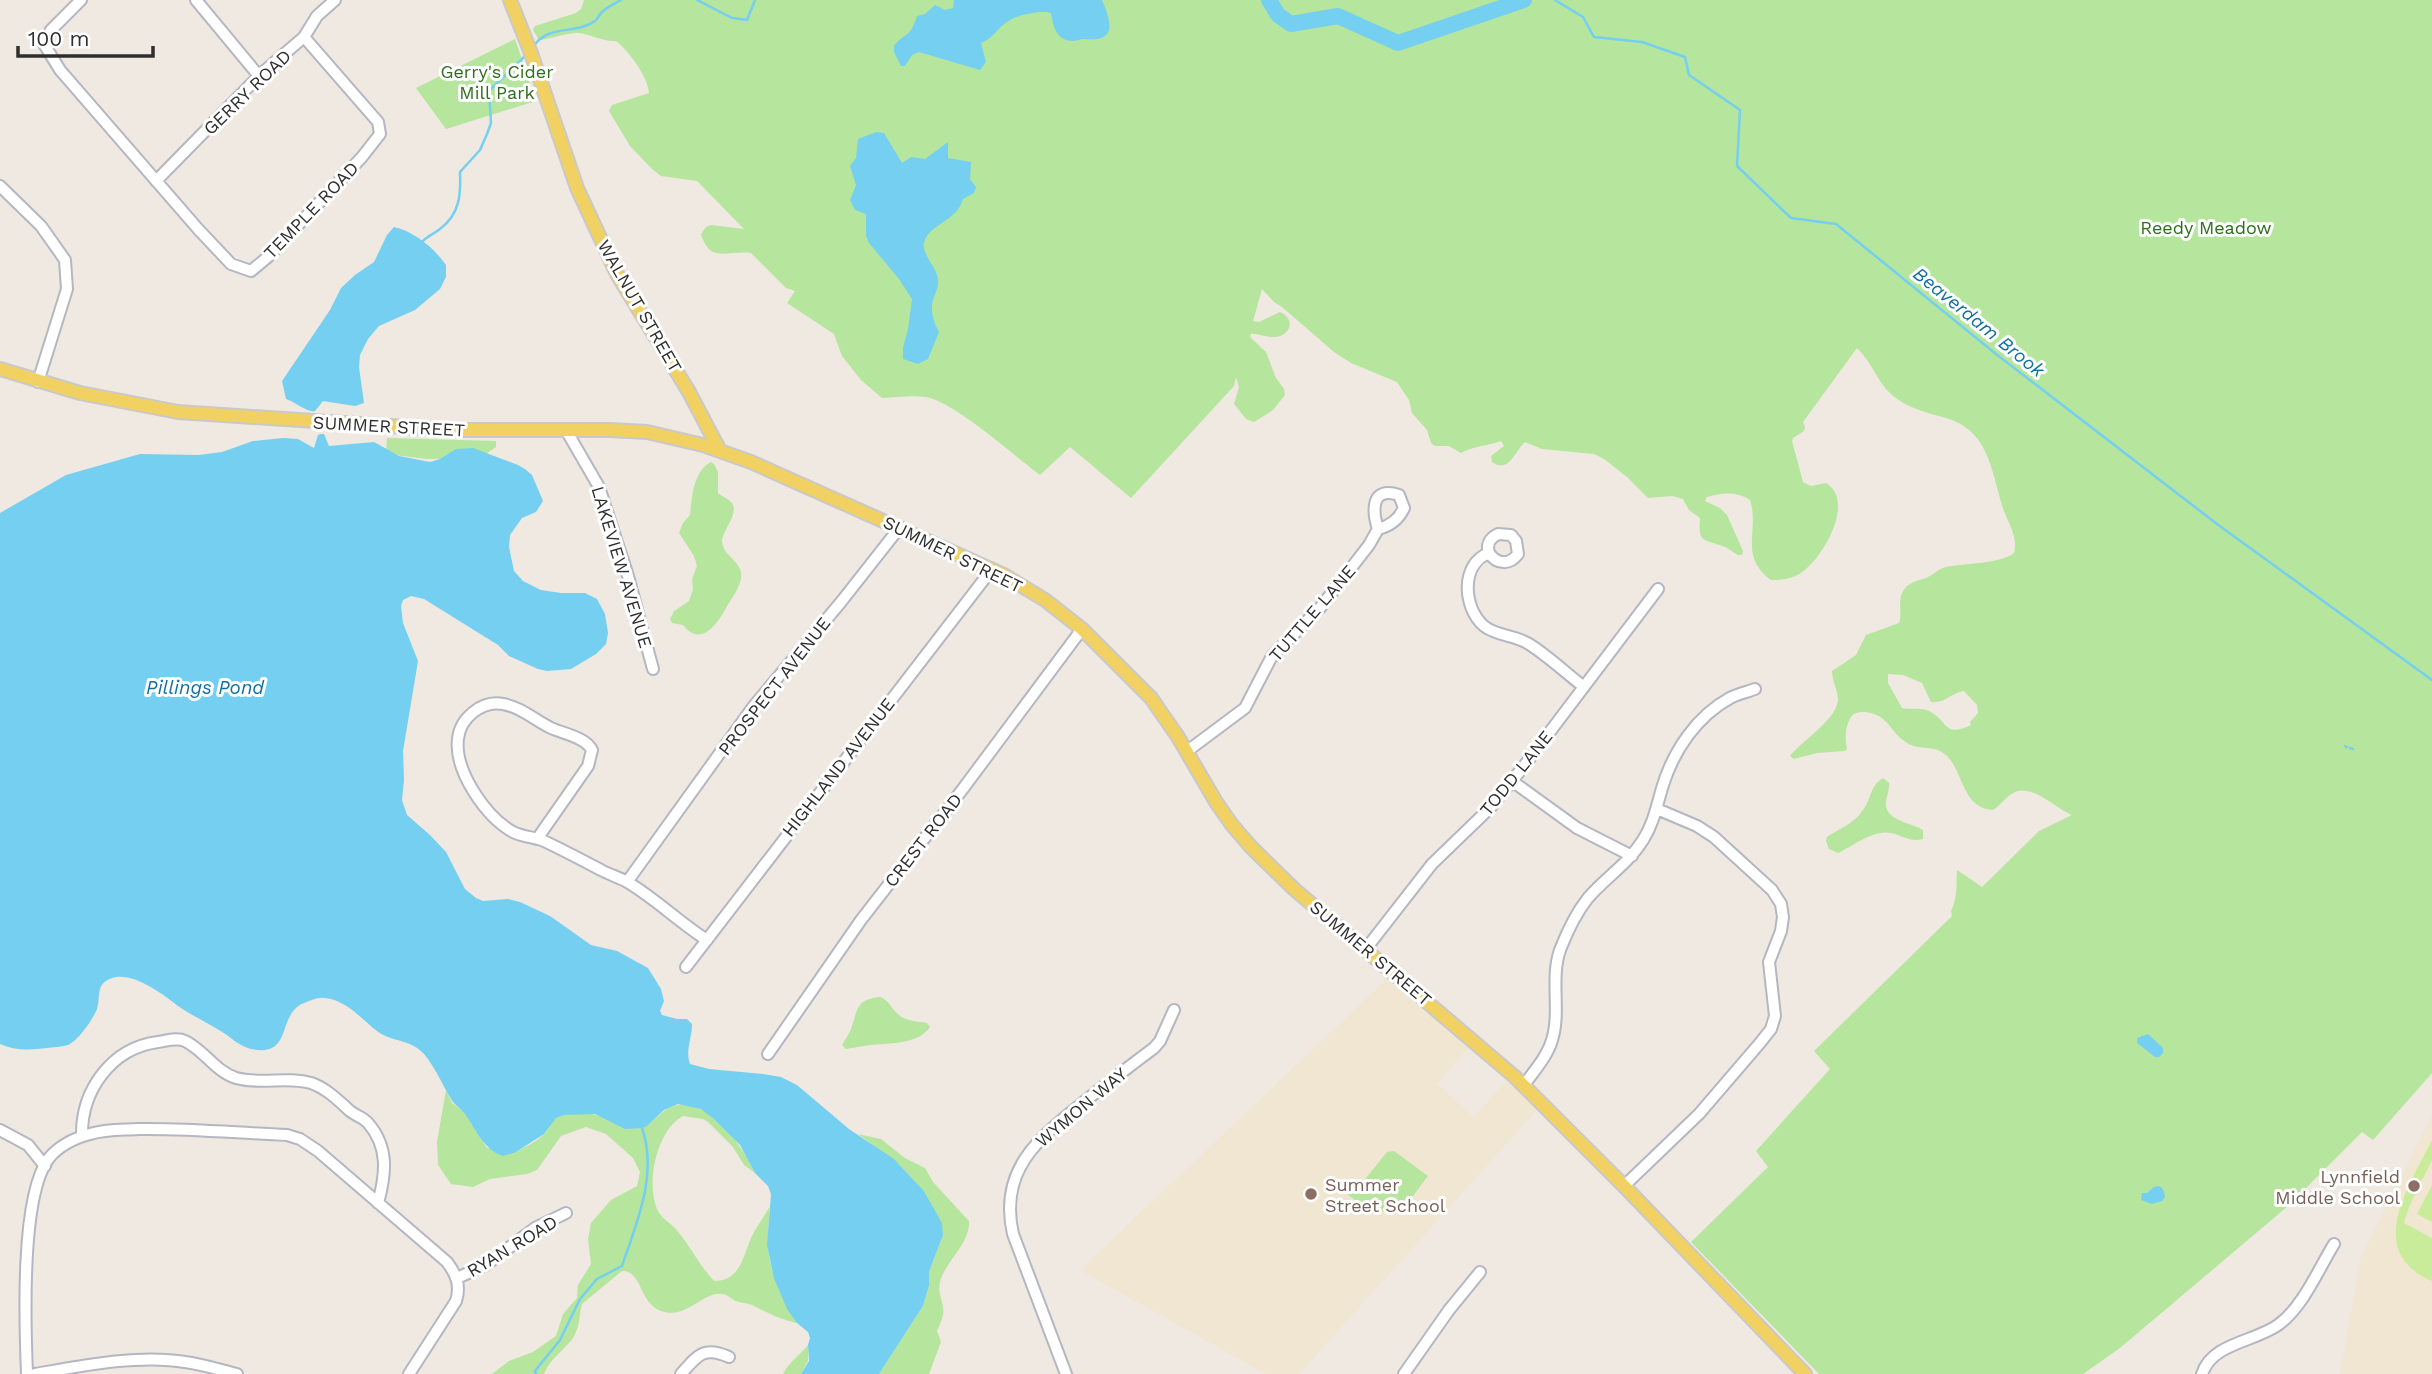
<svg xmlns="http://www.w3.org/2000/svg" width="2432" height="1374" viewBox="0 0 2432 1374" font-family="'Work Sans',sans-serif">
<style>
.education{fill:#f0e6d1}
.green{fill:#b6e59e;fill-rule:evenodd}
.pitch{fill:#c9ec9a}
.water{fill:#75cff0}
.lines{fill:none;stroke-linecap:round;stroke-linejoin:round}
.stream{stroke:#75cff0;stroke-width:2.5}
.river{stroke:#75cff0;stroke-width:16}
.minor-casing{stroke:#b4b7c1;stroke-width:14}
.major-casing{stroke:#c9c9c9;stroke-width:16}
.minor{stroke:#fff;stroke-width:10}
.major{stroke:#f2d163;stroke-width:12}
.education-dot{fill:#8d6e63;stroke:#fff;stroke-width:2.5}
.labels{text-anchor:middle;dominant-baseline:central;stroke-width:6;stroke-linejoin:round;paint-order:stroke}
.park-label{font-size:18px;fill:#2c6e1b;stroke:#fff}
.street-label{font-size:18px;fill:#2e2e2e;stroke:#fff}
.education-label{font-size:18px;fill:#785e54;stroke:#fff;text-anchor:end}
.water-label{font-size:19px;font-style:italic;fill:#0d6fa3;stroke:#fff}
</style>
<rect width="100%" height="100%" fill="#efe9e1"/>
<path class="education" d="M1387,979L1468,1048L1437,1084L1474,1117L1507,1080L1537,1110L1299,1374H1266L1080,1270Z
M2432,1115V1374H2340L2361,1257Z"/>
<path class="green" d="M584,0H2432V1073L2373,1140L2362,1132L2288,1206L2120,1348L2083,1374H1819L1691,1242L1768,1167L1756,1151L1830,1069L1814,1051L1952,916L1951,911C1958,897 1956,885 1957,870L1982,887L2039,831L2072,815C2053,807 2029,780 2010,795C2004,799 2000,806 1993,810C1962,808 1964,773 1947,756C1935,744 1920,751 1907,743C1889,732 1890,715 1865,712C1859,712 1855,712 1851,717C1845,726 1845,739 1847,749L1845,751L1817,753L1794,759L1790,756C1804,739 1839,718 1838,698C1837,689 1832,680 1832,671L1856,655L1866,635L1899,623C1903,612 1897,602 1903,591C1909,582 1917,581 1926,578C1933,575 1938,569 1946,567C1965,563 2000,564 2014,553C2019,535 2005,519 2001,502C1991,467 1987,430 1946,418C1928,413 1907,408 1892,395C1877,382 1872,362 1857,348L1803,422L1805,427L1804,431L1793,438L1792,441L1803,482L1811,486L1826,483C1856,501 1823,558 1802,572C1792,579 1782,580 1771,580C1738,556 1760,529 1750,500C1736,491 1722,493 1707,497L1705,501L1720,508L1727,515L1743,551L1742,555H1738C1732,552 1729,548 1722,546C1703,539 1698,543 1700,518L1689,510L1683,499L1672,496L1648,498L1627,477L1604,459L1594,454L1542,449L1525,442C1514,452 1509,474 1492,462L1491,456L1504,446L1501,441C1487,446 1473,446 1461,453L1449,446H1435L1431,443L1427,430L1412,413L1409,400L1397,382L1351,363L1334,352L1282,307L1274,302L1262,289L1253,321L1259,322L1280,312C1296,319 1291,336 1274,337C1266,338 1259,333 1251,334L1250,337L1266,352L1276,378L1284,389L1285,395L1273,410L1254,422L1246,419L1234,404L1239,387L1236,377L1234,386L1131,498L1070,447L1040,475C1016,457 953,401 926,397C912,395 896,397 882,398L861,380L842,356L834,334L787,303L795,291L786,288L751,253C727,250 710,264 701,234L706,227L711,225L744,229L697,181L661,176L652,169L630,146L609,111L612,105L649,93C648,77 629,51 616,41C603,42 591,34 578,33C564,33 552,39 539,40L533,30L535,26L576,13L581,9ZM1888,674L1903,675L1922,683L1931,702C1944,704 1951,693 1964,691L1977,705L1978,713L1970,722L1971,725C1943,738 1949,721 1929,711C1920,707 1911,710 1902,708L1888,683Z
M515,39L536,101L446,129L416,88Z
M387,438L496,441V447L480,458L427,459L386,454Z
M711,462L714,464L718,472V493C722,497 728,498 731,502C741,513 722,529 722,542C723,557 744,561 741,579C739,589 731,599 726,608C717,624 701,648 683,625L672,623L670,619L674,611L689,601L693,589L692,579L697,566L694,556L679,533L683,523L690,515C692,498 693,471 711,462Z
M1883,778L1889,783C1890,791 1885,798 1886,806C1888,821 1912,823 1923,830V839C1911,843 1902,835 1891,833C1874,829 1853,846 1838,853L1829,849L1826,841L1827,837C1840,828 1854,824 1863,810C1872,798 1869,787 1883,778Z
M881,997C888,1001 889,1004 894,1010C902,1021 914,1021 927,1023L930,1027C918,1045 888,1043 870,1045C862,1046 854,1048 846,1049L842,1045C845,1039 849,1034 851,1029C858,1009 856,999 881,997Z
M446,1090L452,1103L464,1112L487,1148L516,1152C525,1147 536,1142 543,1135C549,1130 551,1122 556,1118C566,1111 588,1112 599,1116C613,1121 622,1130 639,1128C652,1126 660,1110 674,1106C707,1094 744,1148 755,1173L744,1165L733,1147L708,1122L703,1119L683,1116C656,1131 646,1183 657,1209C662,1220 673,1224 679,1233C692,1249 700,1266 714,1281C743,1281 743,1252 754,1232C759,1223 765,1216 769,1207C770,1220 767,1233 768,1246C770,1275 783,1299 797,1323C781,1320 766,1312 752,1305C747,1303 741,1303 736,1301C731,1299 727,1294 722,1294C703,1291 687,1320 661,1311C638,1302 643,1271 622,1271L582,1304C579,1316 580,1327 573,1338C564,1351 550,1358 544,1374H492L509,1361L533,1352L556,1336L563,1314L577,1298L578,1285L591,1264L588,1239L591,1223L611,1200L637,1186L640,1172L633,1158L606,1134L586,1127L561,1136L537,1170L527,1174L490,1179L473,1187L451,1184L438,1165L437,1142Z
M858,1134L881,1139L905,1158L925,1168L933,1182L969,1221C970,1244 946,1260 940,1282C937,1294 945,1304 943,1315C942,1320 939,1326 937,1331L941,1342L929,1374H879L923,1306L929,1286V1272L941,1240L942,1223L918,1185L899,1164Z
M1394,1151L1428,1176L1403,1209C1392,1215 1382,1213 1372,1207L1367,1210L1346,1193L1357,1180L1362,1183L1387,1152Z
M808,1345V1361L801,1374H783C789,1362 799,1356 808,1345Z"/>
<path class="pitch" d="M2432,1140V1160L2409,1207L2404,1223L2432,1238V1281C2363,1252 2410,1185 2432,1140Z
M2432,1185V1222L2417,1214Z"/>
<path class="water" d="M954,0H1102C1112,24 1117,42 1084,39C1080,39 1076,41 1073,41C1056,41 1053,25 1051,13C1041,10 1016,15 1007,22C996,29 995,37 981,43L986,62L980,70L919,52L912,55L905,66H901L894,52V46C907,30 909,40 917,16L925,14L935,5L945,10L953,8Z
M876,132L884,133L902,163L911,157L925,159L948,142V158L971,162L970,179L976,187L974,193L963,199C957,222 928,224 924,243C922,255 937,268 938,279C939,287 935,293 933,300C930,311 934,323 939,332L928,359L918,364L903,359V348L908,329L912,299L899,279L869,243L866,236V214L855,210L850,200L856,185L850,166L856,158L858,139Z
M394,227C414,231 435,249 446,265V277L440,289L415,310L379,326L368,339L360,355L359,367L364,403L355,406L323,401L315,411C308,413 295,402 286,399L282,381L330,310L341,288L355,275L374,262L387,235Z
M321,434H324L329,446L374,442L399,456L430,462L440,459L456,449L473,448L518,465L525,469L532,475L543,501L536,512L522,518L510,535L509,547L514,571L523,581L541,590L561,593H585L597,599L605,614L608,633L606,644L596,654L571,669L547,671L538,669L509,656L498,645L424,599L411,596L403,600L401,606L403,623L418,661L403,751L404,780L402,800L407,815L430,835L446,852L465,889L476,898L483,901L508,899L520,902L550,916L591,945L617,951L648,968L661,989L664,1001L660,1011L662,1015L677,1019H687L692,1024C692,1039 685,1050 690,1064L709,1069L763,1074L781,1077L797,1085L849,1129L894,1159L923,1190L933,1207L942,1223L943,1235L929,1272V1286L923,1306L879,1374H801L809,1361L808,1345L810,1338L808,1332L797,1323L787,1309L774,1278L767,1245L771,1194L768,1186L755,1173L740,1145L714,1119L701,1109L678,1104L664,1110L647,1126L642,1128L625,1129L595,1114L564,1115L556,1118L544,1134L516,1152L503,1156C483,1149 477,1131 465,1114C461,1108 454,1105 451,1099C442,1084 435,1067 424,1054C411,1039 391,1042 377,1031C360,1018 347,1000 324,998C317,997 310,1001 304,1003C276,1014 294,1058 251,1049C238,1046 230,1036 219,1030C206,1022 191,1015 178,1006C163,994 132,971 112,978C95,984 101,996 97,1009C93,1019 78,1041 68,1045C61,1047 53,1047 47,1048C30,1050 15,1051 0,1044V513L66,475L140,454L199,455L222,452L253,441L283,438L298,439L314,448L318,435Z
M2148,1034L2163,1048V1053L2159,1057H2155L2137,1043V1038Z
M2154,1187L2159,1186L2163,1189L2165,1197L2162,1201L2152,1204L2141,1200L2142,1193H2147Z"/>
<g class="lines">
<path class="stream" d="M697,0L732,18L747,20L755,0
M1555,0L1583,17L1594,37L1642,42L1685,57L1689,75L1740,110L1737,166L1791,218L1836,224L1996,354L2217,524L2432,680
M536,43C551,25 577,34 595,21C598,19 599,15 602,12C607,7 614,4 621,0
M422,242C427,236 434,234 440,229C460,214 461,194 460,172L480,150L487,134L491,123L489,91L525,56
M2345,746L2347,747
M2350,748L2353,749
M536,1374L535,1371L560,1340L580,1299L597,1279L622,1266C637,1222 658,1174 642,1128"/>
<path class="river" d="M1269,0L1278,15L1291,24L1338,16L1398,43L1524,0"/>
<defs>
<path id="minor" d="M81,0L51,30L44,44L60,70L198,229L231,264L251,271L269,256L362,157L380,134L378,122L304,37
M196,0L259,76
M156,181L262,73L304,37L317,16L335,0
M0,186L41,226L65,260L67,289L38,382
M566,430L599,487L628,576L653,669
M1489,553C1486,544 1490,538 1498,534L1511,535L1516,541L1518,554C1510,565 1497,565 1489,553C1460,564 1463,608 1484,626C1496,636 1515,635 1529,644C1548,656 1566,673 1584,687
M1186,752L1245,708L1272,656L1320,608L1369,545L1378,529C1372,510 1371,486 1399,495L1404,508C1399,519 1390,526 1378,529
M1512,781L1577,828L1632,856
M537,839L588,766L592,750C585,737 564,734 551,728C536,721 521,707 503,704C482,700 460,718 458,739C454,771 486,817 513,832C523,837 534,837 544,841C563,850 582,860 601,870C610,875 621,878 629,883C657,900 680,923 707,940
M627,882L753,707L841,602L900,527
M1365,950L1432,864L1490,808L1524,766L1658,589
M686,967L992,569
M768,1054L861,920L962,790L1082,629
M1524,1085C1534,1071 1547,1057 1552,1040C1561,1012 1550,979 1560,950C1567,932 1576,913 1588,898C1605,878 1628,864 1643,840C1654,823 1657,804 1663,785C1674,750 1697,716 1730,698C1737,694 1747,692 1755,689
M0,1130L28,1145L45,1166
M82,1136C81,1091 111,1048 158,1042C166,1041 177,1037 185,1041C204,1050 216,1072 236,1078C261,1085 287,1076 311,1083C326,1088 339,1101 350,1111C356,1116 363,1117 368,1123C389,1147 386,1174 378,1203
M1624,1186L1699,1114L1760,1043L1771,1029L1775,1016L1769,962L1781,931L1783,917L1781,904L1772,890L1714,837L1697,826L1657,809
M457,1278L486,1265L535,1228L566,1213
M27,1374C25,1325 20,1196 49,1158C59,1146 75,1138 90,1134C106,1129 121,1130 138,1129C187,1128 237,1133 287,1135L300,1139L318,1151L447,1262C456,1274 461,1285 456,1301L409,1374
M35,1374C80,1366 140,1354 185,1362C202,1364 220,1370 237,1374
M681,1374C698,1355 703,1346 729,1357
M1066,1374L1013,1234C998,1169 1040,1137 1085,1101C1108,1083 1131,1065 1154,1048L1160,1041L1174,1010
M1404,1374L1449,1310L1480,1272
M2202,1374C2212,1343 2254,1342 2278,1325C2303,1307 2318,1270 2334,1244"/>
<path id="major" d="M510,0L531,53L577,188L617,274L689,392L720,451
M0,369L80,393L178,412L451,430H610L647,432L703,445L751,462L1004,575L1045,600L1082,629L1151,698L1178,737L1216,802L1232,825L1251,847L1294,889L1515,1077L1624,1186L1805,1374"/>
</defs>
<use href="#minor" class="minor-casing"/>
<use href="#major" class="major-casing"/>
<use href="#minor" class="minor"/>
<use href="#major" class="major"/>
</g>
<g class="education-dot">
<circle cx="2414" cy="1186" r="7"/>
<circle cx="1311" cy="1194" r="7"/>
</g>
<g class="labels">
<g class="park-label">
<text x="497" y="71">Gerry's Cider<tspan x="497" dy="21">Mill Park</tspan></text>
<text x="2206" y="227">Reedy Meadow</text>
</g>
<g class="street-label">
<text transform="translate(247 92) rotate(-44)">GERRY ROAD</text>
<text transform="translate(311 210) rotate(-46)">TEMPLE ROAD</text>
<text transform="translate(640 306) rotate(60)">WALNUT STREET</text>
<text transform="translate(389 426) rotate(3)">SUMMER STREET</text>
<text transform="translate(953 554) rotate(26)">SUMMER STREET</text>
<text transform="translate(622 567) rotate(73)">LAKEVIEW AVENUE</text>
<text transform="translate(1312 613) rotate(-49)">TUTTLE LANE</text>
<text transform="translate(774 686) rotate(-52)">PROSPECT AVENUE</text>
<text transform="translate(838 767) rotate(-52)">HIGHLAND AVENUE</text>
<text transform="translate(1516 773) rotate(-51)">TODD LANE</text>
<text transform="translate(923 840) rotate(-52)">CREST ROAD</text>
<text transform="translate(1371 953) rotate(40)">SUMMER STREET</text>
<text transform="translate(1081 1107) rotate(-40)">WYMON WAY</text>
<text transform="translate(512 1246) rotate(-31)">RYAN ROAD</text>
</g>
<g class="education-label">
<text x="2400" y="1176">Lynnfield<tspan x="2400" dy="21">Middle School</tspan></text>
<text x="1325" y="1184" text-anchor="start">Summer<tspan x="1325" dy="21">Street School</tspan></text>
</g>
<g class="water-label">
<text transform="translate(1979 322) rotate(39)">Beaverdam Brook</text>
<text x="205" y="687">Pillings Pond</text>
</g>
</g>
<path d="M18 46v10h135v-10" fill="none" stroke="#2e2e2e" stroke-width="3.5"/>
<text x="28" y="46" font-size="21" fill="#2e2e2e" stroke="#ffffff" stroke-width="5" paint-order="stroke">100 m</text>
</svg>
